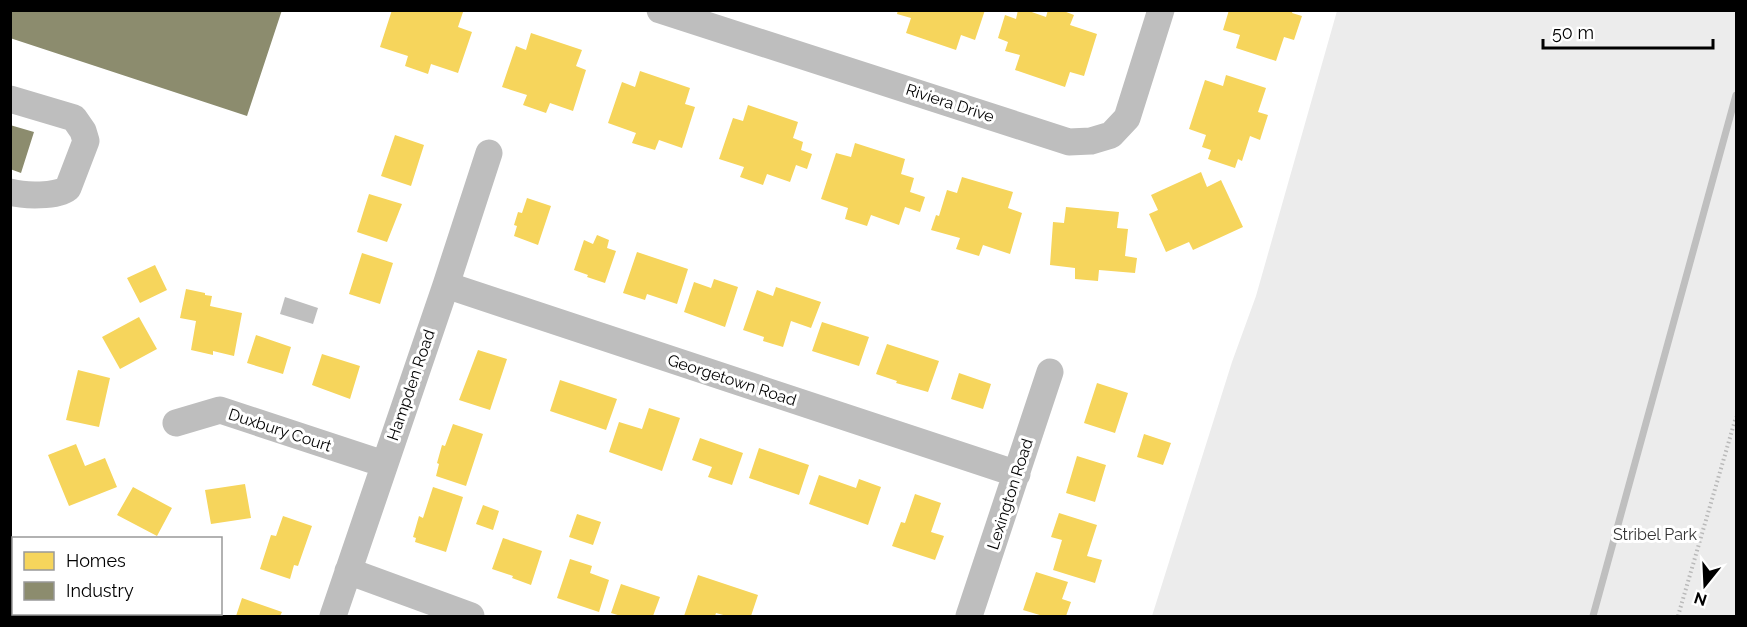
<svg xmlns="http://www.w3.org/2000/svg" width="1747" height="627" viewBox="0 0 1747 627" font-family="Raleway,sans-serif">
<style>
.green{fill:#ececec}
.water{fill:#bfbfbf}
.homes{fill:#f6d55c}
.industry{fill:#8c8c6e}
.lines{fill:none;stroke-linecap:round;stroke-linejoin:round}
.stream{stroke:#bfbfbf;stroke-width:7}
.path{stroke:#b9b9b9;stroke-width:4;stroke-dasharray:1.5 3;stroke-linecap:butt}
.minor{stroke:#bebebe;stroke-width:27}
.labels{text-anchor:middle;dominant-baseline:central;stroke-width:6;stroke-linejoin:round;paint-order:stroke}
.street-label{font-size:16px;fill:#000;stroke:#fff}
.park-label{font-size:16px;fill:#333;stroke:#fff}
</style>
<rect width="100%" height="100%" fill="#fff"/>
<path class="green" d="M1337,11H1736V616H1152L1232,362L1256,296Z"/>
<path class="water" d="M285,297L318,308L313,324L280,314Z"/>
<path class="homes" d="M392,10L463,12L458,27L472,32L458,73L431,64L428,74L405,66L408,56L380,47Z
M898,10H985L975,40L961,35L956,50L906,33L911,18L897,14Z
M1018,10H1026L1046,17L1048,10H1061L1074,15L1070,25L1097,34L1084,76L1070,72L1065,87L1015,70L1020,55L1005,51L1008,42L998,38L1005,15L1016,19Z
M1229,10H1293L1292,13L1302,16L1294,40L1284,37L1276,61L1236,48L1240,35L1223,30Z
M531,33L582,50L576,66L586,70L573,111L550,103L546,113L523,105L527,95L502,87L516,46L526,50Z
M640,71L690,88L685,104L695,107L682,148L659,140L655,150L632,143L636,133L608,123L622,82L635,87Z
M1226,75L1266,88L1258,112L1268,115L1260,140L1250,136L1242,161L1238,159L1235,168L1208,159L1211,150L1202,147L1206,135L1189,129L1205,80L1223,86Z
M748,105L798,122L793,138L803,142L801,150L812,154L807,169L796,165L790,182L767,174L763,185L740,177L744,167L719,159L733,118L743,121Z
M395,135L424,145L411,186L381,176Z
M855,143L905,159L901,174L914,178L910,192L925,197L920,212L905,207L899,225L871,215L867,226L845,219L848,208L821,199L836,153L851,157Z
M1201,172L1207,187L1221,180L1243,227L1193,250L1189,242L1166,252L1149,214L1158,210L1151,195Z
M962,177L1013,192L1008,208L1022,213L1010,254L983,245L979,256L956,249L960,238L931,230L936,215L939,216L947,190L957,193Z
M369,194L402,204L387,242L357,232Z
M527,198L551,206L538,245L514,236L517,226L514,225L518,212L522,213Z
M1066,207L1119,212L1117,228L1128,229L1125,256L1137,258L1135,273L1099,270L1098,281L1075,279V268L1050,265L1053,222L1064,223Z
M597,235L609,240L607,248L616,251L605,283L587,277L588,275L574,270L584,240L593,244Z
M637,252L688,269L677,304L647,294L645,300L623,293Z
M362,253L393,263L380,304L349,294Z
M155,265L167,290L140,303L127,278Z
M714,279L738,287L725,327L684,312L694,282L711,288Z
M776,287L821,302L811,328L791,321L783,347L763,341L764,337L743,330L757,290L773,296Z
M186,289L205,293V295L212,296L210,306L242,313L234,356L213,351V355L191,350L196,321L180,318Z
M139,317L157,349L120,369L102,337Z
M822,322L869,337L859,366L812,351Z
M256,335L291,347L283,374L247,363Z
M887,344L939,361L928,392L896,383L897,381L876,374Z
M478,350L507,359L490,410L459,400Z
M322,354L360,366L350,399L312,385Z
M78,370L110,378L99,427L66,420Z
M959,373L991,384L983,409L951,399Z
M560,380L617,399L606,430L550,411Z
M1097,383L1128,393L1115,433L1084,423Z
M649,408L680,418L662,471L609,452L619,422L642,429Z
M453,424L483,434L466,486L436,476L439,464L437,463L442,445L445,446Z
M1144,434L1171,443L1163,465L1137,457Z
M700,438L743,453L732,485L708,477L712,467L692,460Z
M76,444L85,466L105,458L117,487L69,506L48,455Z
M759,448L809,465L799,495L749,478Z
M1077,456L1106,465L1095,502L1066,493Z
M819,475L856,488L859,479L881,487L868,525L809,504Z
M245,484L251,518L211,524L205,490Z
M133,487L172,508L157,536L117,515Z
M433,487L463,497L446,552L415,542L416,538L413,537L419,516L423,518Z
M915,494L941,503L931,532L944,536L935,560L892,546L901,522L905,523Z
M483,505L499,511L493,530L476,524Z
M1059,513L1097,525L1087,556L1102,560L1095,583L1053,570L1062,540L1051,537Z
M577,514L601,522L593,545L569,537Z
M283,516L312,526L298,566L294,565L290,579L260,569L271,535L276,536Z
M503,538L542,551L531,585L512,578L513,576L492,569Z
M570,559L592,566L590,573L609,580L599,612L557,598Z
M1036,572L1068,582L1062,599L1071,602L1066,616H1043L1023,610Z
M698,575L758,595L751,616H727L716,613L715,616H684Z
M621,584L660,597L653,616H621L611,613Z
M242,598L282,612L280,616H236Z"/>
<path class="industry" d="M10,10H282L247,116L10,38Z
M10,125L34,132L21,173L10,169Z"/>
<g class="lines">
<path class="stream" d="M1593,616L1736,95"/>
<path class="path" d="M1678,616L1736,417"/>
<path class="minor" d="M660,10L1069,142L1091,141L1111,135L1127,118L1161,10
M10,99L74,118L83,131L86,141L68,188C57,197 24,196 10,192
M446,285L1017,474
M176,423L220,410L384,464
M348,571L471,616
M333,616L446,285L489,153
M969,616L1050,372"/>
</g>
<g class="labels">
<g class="street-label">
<text transform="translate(950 103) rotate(18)">Riviera Drive</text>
<text transform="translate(732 380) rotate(18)">Georgetown Road</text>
<text transform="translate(411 385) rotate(-71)">Hampden Road</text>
<text transform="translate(280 430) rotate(18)">Duxbury Court</text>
<text transform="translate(1010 494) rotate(-72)">Lexington Road</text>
</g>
<g class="park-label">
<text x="1655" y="534">Stribel Park</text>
</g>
</g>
<rect width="1747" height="627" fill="none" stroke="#000000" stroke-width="24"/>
<rect x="12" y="537" width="210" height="78" fill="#ffffff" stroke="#999999" stroke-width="1.5"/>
<rect x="24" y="552" width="30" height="18" fill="#f6d55c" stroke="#999999" stroke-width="1.5"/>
<text x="66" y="567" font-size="18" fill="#000000">Homes</text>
<rect x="24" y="582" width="30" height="18" fill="#8c8c6e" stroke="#999999" stroke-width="1.5"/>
<text x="66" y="597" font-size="18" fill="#000000">Industry</text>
<g transform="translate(1705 585) rotate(198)" stroke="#ffffff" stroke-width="4.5" paint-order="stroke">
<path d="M0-4.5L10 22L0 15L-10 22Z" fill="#000000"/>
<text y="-9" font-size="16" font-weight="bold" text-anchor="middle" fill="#000000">N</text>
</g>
<path d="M1543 39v9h170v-9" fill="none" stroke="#000000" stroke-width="3"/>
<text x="1552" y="39" font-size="18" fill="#000000" stroke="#ffffff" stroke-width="4.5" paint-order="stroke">50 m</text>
</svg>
